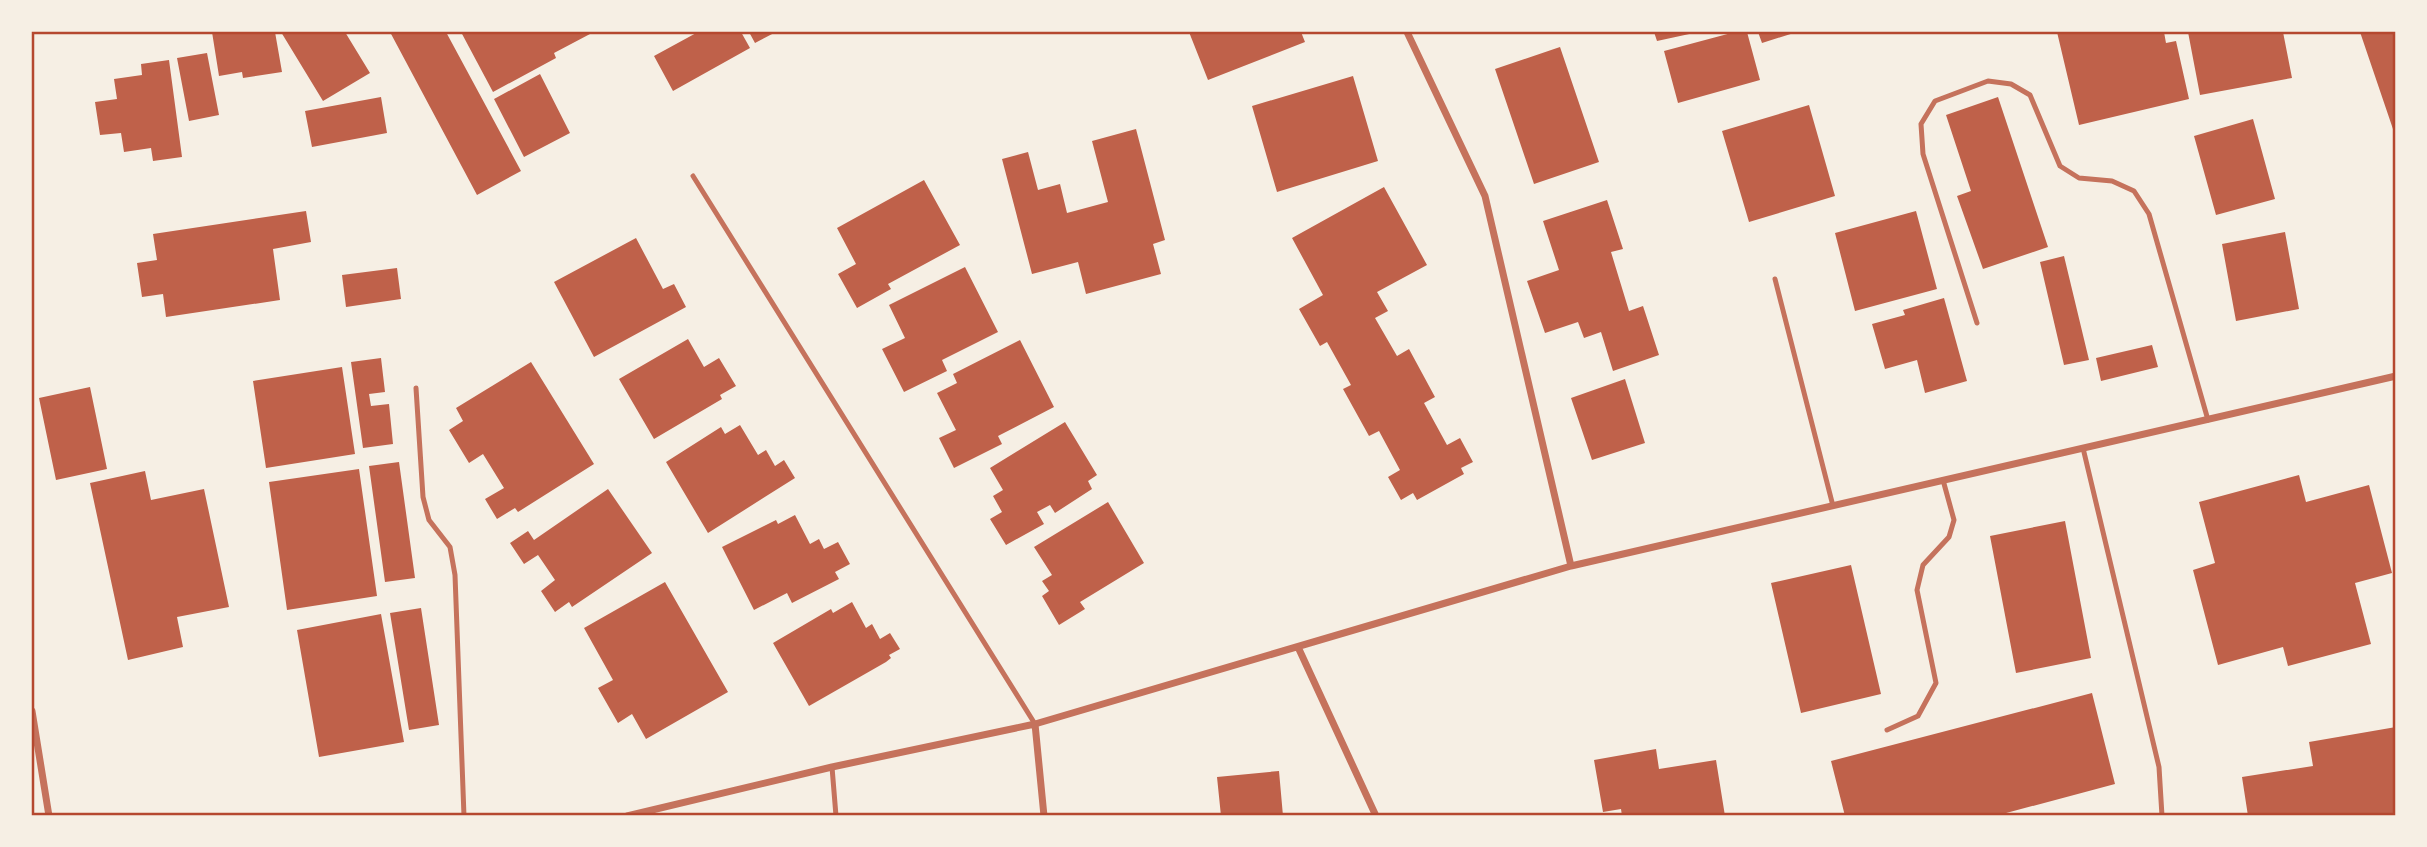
<svg xmlns="http://www.w3.org/2000/svg" width="2427" height="847" viewBox="0 0 2427 847" font-family="'Golos Text',sans-serif">
<style>
.building{fill:#bf614a}
.lines{fill:none;stroke-linecap:round;stroke-linejoin:round}
.service{stroke:#c5725c;stroke-width:5}
.minor{stroke:#c5725c;stroke-width:7}
.neatline{fill:none;stroke:#b5482f;stroke-width:2.5}
</style>
<rect width="100%" height="100%" fill="#f6efe4"/>
<path class="building" d="M212,32H275L282,72L243,78L242,72L219,76Z
M281,32H345L370,73L323,101Z
M390,32H446L521,171L477,195Z
M461,32H588L590,34L554,53L556,58L493,92Z
M698,32H741L750,48L673,91L654,56Z
M749,32H776L755,43Z
M1189,32H1301L1305,42L1208,80Z
M1654,32H1694V33L1657,41Z
M1735,32H1747L1760,80L1678,103L1664,51Z
M1758,32H1797L1762,43Z
M2057,32H2164L2166,43L2176,41L2189,99L2079,125Z
M2188,32H2283L2292,78L2200,95Z
M2360,32H2396V135H2395Z
M1560,47L1599,162L1534,184L1495,69Z
M207,53L219,115L189,121L177,58Z
M169,60L182,157L153,161L151,148L124,152L121,133L100,135L95,102L117,99L114,79L142,75L141,64Z
M540,74L570,133L524,157L494,99Z
M1353,76L1378,161L1277,192L1252,106Z
M381,97L387,133L312,147L305,111Z
M1998,97L2048,247L1983,269L1957,196L1971,191L1946,115Z
M1809,105L1835,196L1749,222L1722,131Z
M2253,119L2275,199L2216,215L2194,136Z
M1136,129L1165,240L1153,244L1161,274L1086,294L1078,262L1032,274L1002,159L1028,152L1038,190L1060,184L1067,213L1108,202L1092,141Z
M924,180L960,245L888,284L891,289L857,308L838,274L856,264L837,228Z
M1384,187L1427,265L1377,292L1388,311L1375,318L1397,356L1409,349L1435,397L1424,403L1447,445L1460,438L1473,462L1461,468L1464,474L1417,500L1413,493L1401,500L1388,477L1400,470L1379,431L1369,436L1343,389L1351,385L1327,342L1320,346L1299,309L1323,295L1292,238Z
M1607,200L1623,249L1611,252L1629,311L1643,306L1659,355L1613,371L1601,332L1584,338L1578,322L1545,333L1527,281L1559,270L1543,221Z
M306,211L311,242L273,249L280,300L166,317L163,294L142,297L137,263L157,260L153,234Z
M1916,211L1937,289L1855,311L1835,233Z
M2285,232L2299,309L2236,321L2222,244Z
M636,238L663,289L674,284L686,307L594,357L554,282Z
M2064,256L2089,360L2064,365L2040,262Z
M965,267L998,332L942,360L947,371L904,392L882,349L905,338L889,305Z
M397,268L401,299L346,307L342,275Z
M1944,298L1967,381L1925,393L1917,360L1885,369L1872,324L1905,315L1903,310Z
M688,339L704,367L719,358L736,386L720,395L722,399L654,439L619,379Z
M1020,340L1054,407L998,436L1002,444L954,468L939,438L956,430L937,393L957,383L953,374Z
M2152,345L2158,367L2101,381L2096,358Z
M381,358L385,392L369,394L371,406L389,404L393,444L363,448L351,362Z
M531,362L594,464L518,512L515,508L497,519L485,499L504,488L483,454L469,463L449,430L463,421L456,408Z
M342,367L355,454L266,468L253,381Z
M1625,379L1645,443L1592,460L1571,398Z
M90,387L107,469L56,480L39,398Z
M1065,422L1097,475L1088,481L1092,489L1055,513L1050,505L1037,512L1044,524L1006,545L990,519L1002,512L993,496L1003,490L990,468Z
M740,425L758,455L766,450L775,466L784,460L795,478L708,533L666,462L721,427L725,434Z
M399,462L415,578L385,582L369,466Z
M359,469L377,596L287,610L269,482Z
M145,471L151,500L204,489L229,607L177,617L183,647L128,660L90,483Z
M2299,475L2306,502L2369,485L2392,573L2355,583L2371,644L2288,666L2283,647L2218,665L2193,570L2215,563L2199,502Z
M608,489L652,553L572,607L569,602L555,612L541,591L555,580L538,555L524,564L510,543L528,531L534,540Z
M1108,502L1144,563L1080,602L1085,609L1059,625L1042,596L1049,591L1042,581L1052,575L1034,547Z
M795,515L810,544L819,539L824,549L838,542L850,564L835,572L839,579L792,603L787,593L754,610L722,547L776,520L778,524Z
M2065,521L2091,658L2016,673L1990,536Z
M1851,565L1881,694L1801,713L1771,583Z
M665,582L728,692L646,739L632,714L618,723L598,688L613,680L584,628Z
M852,602L866,628L872,624L880,639L890,633L900,649L889,655L891,658L886,662L809,706L773,643L831,609L833,613Z
M421,608L439,725L409,730L390,613Z
M381,614L404,742L319,757L297,630Z
M2092,693L2115,784L1995,816H1845L1831,761Z
M2396,727V816H2248L2242,777L2313,766L2309,742Z
M1656,749L1659,769L1716,760L1725,816H1622L1621,809L1603,812L1594,760Z
M1279,771L1283,816H1221L1217,777Z"/>
<g class="lines">
<path class="service" d="M693,176L1035,724
M1775,279L1833,506
M1977,323L1923,154L1921,124L1935,101L1988,81L2011,84L2030,95L2060,166L2079,178L2112,181L2134,191L2149,214L2208,420
M416,388L423,497L429,520L450,547L455,575L464,816
M2083,448L2159,767L2162,816
M1887,730L1918,716L1936,683L1917,590L1923,565L1949,537L1954,520L1943,480
M832,767L836,816"/>
<path class="minor" d="M1407,32L1485,196L1571,566
M1298,647L1376,816
M32,711L49,816
M1035,724L1044,816
M627,816L832,767L1035,724L1571,566L2396,376"/>
</g>
<rect width="2427" height="847" fill="none" stroke="#f6efe4" stroke-width="66"/>
<rect x="33" y="33" width="2361" height="781" class="neatline"/>
</svg>
